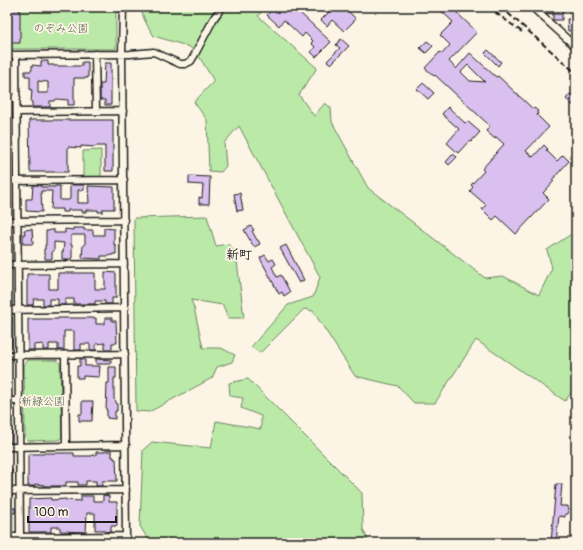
<svg xmlns="http://www.w3.org/2000/svg" width="583" height="550" viewBox="0 0 583 550" font-family="Pangolin,'Klee One',sans-serif">
<style>
.green{fill:#bbeaa8;stroke:#6c8362}
.building{fill:#d9c0ef;stroke:#1c1c1c;fill-rule:evenodd}
.lines{fill:none;stroke-linecap:round;stroke-linejoin:round}
.minor-casing{stroke:#1c1c1c;stroke-width:9}
.minor{stroke:#fcf5e5;stroke-width:6}
.rail{stroke:#1c1c1c;stroke-width:2;stroke-dasharray:6 3;stroke-linecap:butt}
.labels{text-anchor:middle;dominant-baseline:central;stroke-width:3.5;stroke-linejoin:round;paint-order:stroke}
.park-label{font-size:11px;fill:#4c5a46;stroke:#fcf5e5}
.quarter-label{font-size:13px;font-weight:bold;fill:#1c1c1c;stroke:#fcf5e5}
</style>
<rect width="100%" height="100%" fill="#fcf5e5"/>
<filter id="ink" filterUnits="userSpaceOnUse"><feTurbulence type="fractalNoise" baseFrequency=".025" numOctaves="2"/><feDisplacementMap in="SourceGraphic" scale="8" xChannelSelector="R" yChannelSelector="G"/><feConvolveMatrix kernelMatrix="1 2 1 2 8 2 1 2 1" color-interpolation-filters="sRGB"/></filter>
<g filter="url(#ink)">
<path class="green" d="M7,7H116V49H7Z
M142,7H265L258,16L317,68L299,95L314,116L325,103L331,108L332,122L368,188L485,278L503,276L539,295L552,268L547,250L576,231V278L574,282L576,286V386L565,401L476,340L435,403H414L398,386L355,376L313,311L304,309L260,353L251,347L288,305L313,297L320,277L239,126L224,143L226,166L221,172L209,171L207,120L194,102L214,81L200,58L190,47L154,36C149,28 141,17 142,7Z
M101,150V178H83V151Z
M207,216L216,246L228,244L236,253L244,318H228L223,305L191,300L194,308L203,348H221L235,355L232,362L217,367L212,378L149,412L136,411L134,218Z
M28,360H57L60,363L62,437L59,440L28,441L25,438L24,365Z
M248,379L362,493L363,529L369,543H150L140,526L143,450L152,442L211,448L216,421L261,429V416L241,408L243,398L230,396L229,383Z"/>
<path class="building" d="M7,7H19V10H20V43H7Z
M274,7H304L299,12L331,42L316,57L311,52L315,47L311,43L313,41L305,33L302,37L284,20L279,26L267,15Z
M326,7H344L356,19L344,31L332,20L327,26L321,20L330,11Z
M437,7H459L461,9L457,13L477,32L449,61L456,69L470,53L496,77L498,76L533,109L534,108L538,111L537,112L538,114L537,115L549,127L526,151L533,157L544,145L548,149L546,150L557,161L563,155L569,161L552,180L554,181L543,193L549,199L516,234L497,216L493,220L482,209L486,205L470,191L473,187L471,185L484,171L482,169L504,144L496,137L495,139L486,131L490,126L435,75L434,76L425,68L440,52L442,54L450,45L440,35L453,22ZM468,65L485,82L470,81L461,72Z
M553,14H562V20H553Z
M567,19H574V30L568,31Z
M341,39L349,46L331,64L327,61L340,48L336,45Z
M427,41L433,46L426,53L420,48Z
M488,50L501,62L498,66L485,53Z
M41,61H48V65H54V66H82V62H88V78H74V105H68V100L57,99L55,100V101H50V107H32V102H31L32,90H30V76H25V71H31L32,70V65L41,66ZM38,81L48,82V93H38Z
M105,63H111V105H105V100H100V84H104Z
M423,83L434,93L428,99L417,89Z
M570,94L576,99V108L566,99Z
M448,107L465,123L467,121L480,132L471,142L469,141L458,153L447,143L459,129L442,114Z
M29,120H113V171H105V146H95V147L81,146V148L68,147V172H30Z
M453,154L457,157L449,165L446,162Z
M189,176L210,177L209,204H199V197L202,198L203,185L189,184Z
M33,185H41V187H55V186H60V200H69L70,199V185H84V190H78V203H89L88,186L114,187V209H103V212H98V210H86V212H82V210H68V212H62V209H51L52,191H41L42,212L26,211V199H32Z
M240,193L243,210L237,211L234,194Z
M251,226L254,230L252,231L257,240H258L260,244L254,247L244,230Z
M73,228H84V230H93V235H104V228L114,229V245H116V254H113V255H110V256H101V259L82,258L83,245H85V235H71V245H72V259H62V252H63L64,243L54,242V251H52V259H45V255H44V249H45V245H46V231H49V230H54V233H65V229L73,230Z
M32,229L33,244H23V234H25L24,230Z
M286,245L304,280L299,283L280,248Z
M265,255L269,261L273,259L276,264L272,267L277,277L281,275L290,292L284,296L282,292L279,294L260,258Z
M105,272L116,273V298H112V304H105V301H95V304H74V299H65V305H58V299H49V305H43V299H34L33,305H27V274H49V289H58V273H95V289H105Z
M7,317H12V346H7Z
M58,318H96V324H105V318H112V321H116L117,343H112V349H105V343L96,344V350H90V344H81V350H74V331H64V350H58V344H49V350H43V344L34,345V350H28V319H58Z
M80,359H85V366H100L99,377L83,376V378H77V366H80Z
M96,359L111,360V364H96Z
M109,367H116V378H114V399L116,401V404H117V411H115V419L107,418V410H106L107,383H109Z
M82,401H93L92,421H79V414H82Z
M7,420L12,421L11,442H7Z
M105,451H112V457H114V459H116L117,481H102V486H96V481H86V485H78V482H66V486H44V485L35,484V486H28V454H44V453H74V456H92V455H96V452H105Z
M7,470H12V485H7Z
M556,484H562L560,506H568V509H569L568,514H565V517L559,516L556,543H551Z
M103,495L109,496V502H117V526H111V532L104,531V530H95V513H87L86,532L60,531V527H51V532H29V499L51,498V500L66,499V500L81,501V496H93V501H103Z
M7,508H15V513H12V531H7Z"/>
<g class="lines">
<defs>
<path id="minor" d="M123,7L122,54L126,543
M532,7L576,47
M536,10L576,9
M95,54L96,111
M7,55L130,54L154,52L180,64H185L191,61L194,56L214,18L222,7
M16,55L20,537
M7,98H17
M17,112L123,111
M7,140L17,139
M7,181L124,180
M7,221L124,220
M7,265L124,264
M7,310L125,308
M7,355L125,354
M65,355L66,446
M7,401H19
M7,447L126,445
M7,491L126,490
M7,537L126,536"/>
</defs>
<use href="#minor" class="minor-casing"/>
<use href="#minor" class="minor"/>
<path class="rail" d="M488,7L522,32
M501,7L576,73"/>
</g>
</g>
<g class="labels">
<g class="park-label">
<text x="61" y="28">のぞみ公園</text>
<text x="43" y="401">新緑公園</text>
</g>
<g class="quarter-label">
<text x="239" y="255">新町</text>
</g>
</g>
<rect width="583" height="550" fill="none" stroke="#fcf5e5" stroke-width="24"/>
<rect x="12" y="12" width="559" height="526" fill="none" stroke="#1c1c1c" stroke-width="1.5" filter="url(#ink)"/>
<path d="M28 516v6h88v-6" fill="none" stroke="#1c1c1c" stroke-width="2"/>
<text x="34" y="516" font-size="12" fill="#1c1c1c" stroke="#fcf5e5" stroke-width="3" paint-order="stroke">100 m</text>
</svg>
